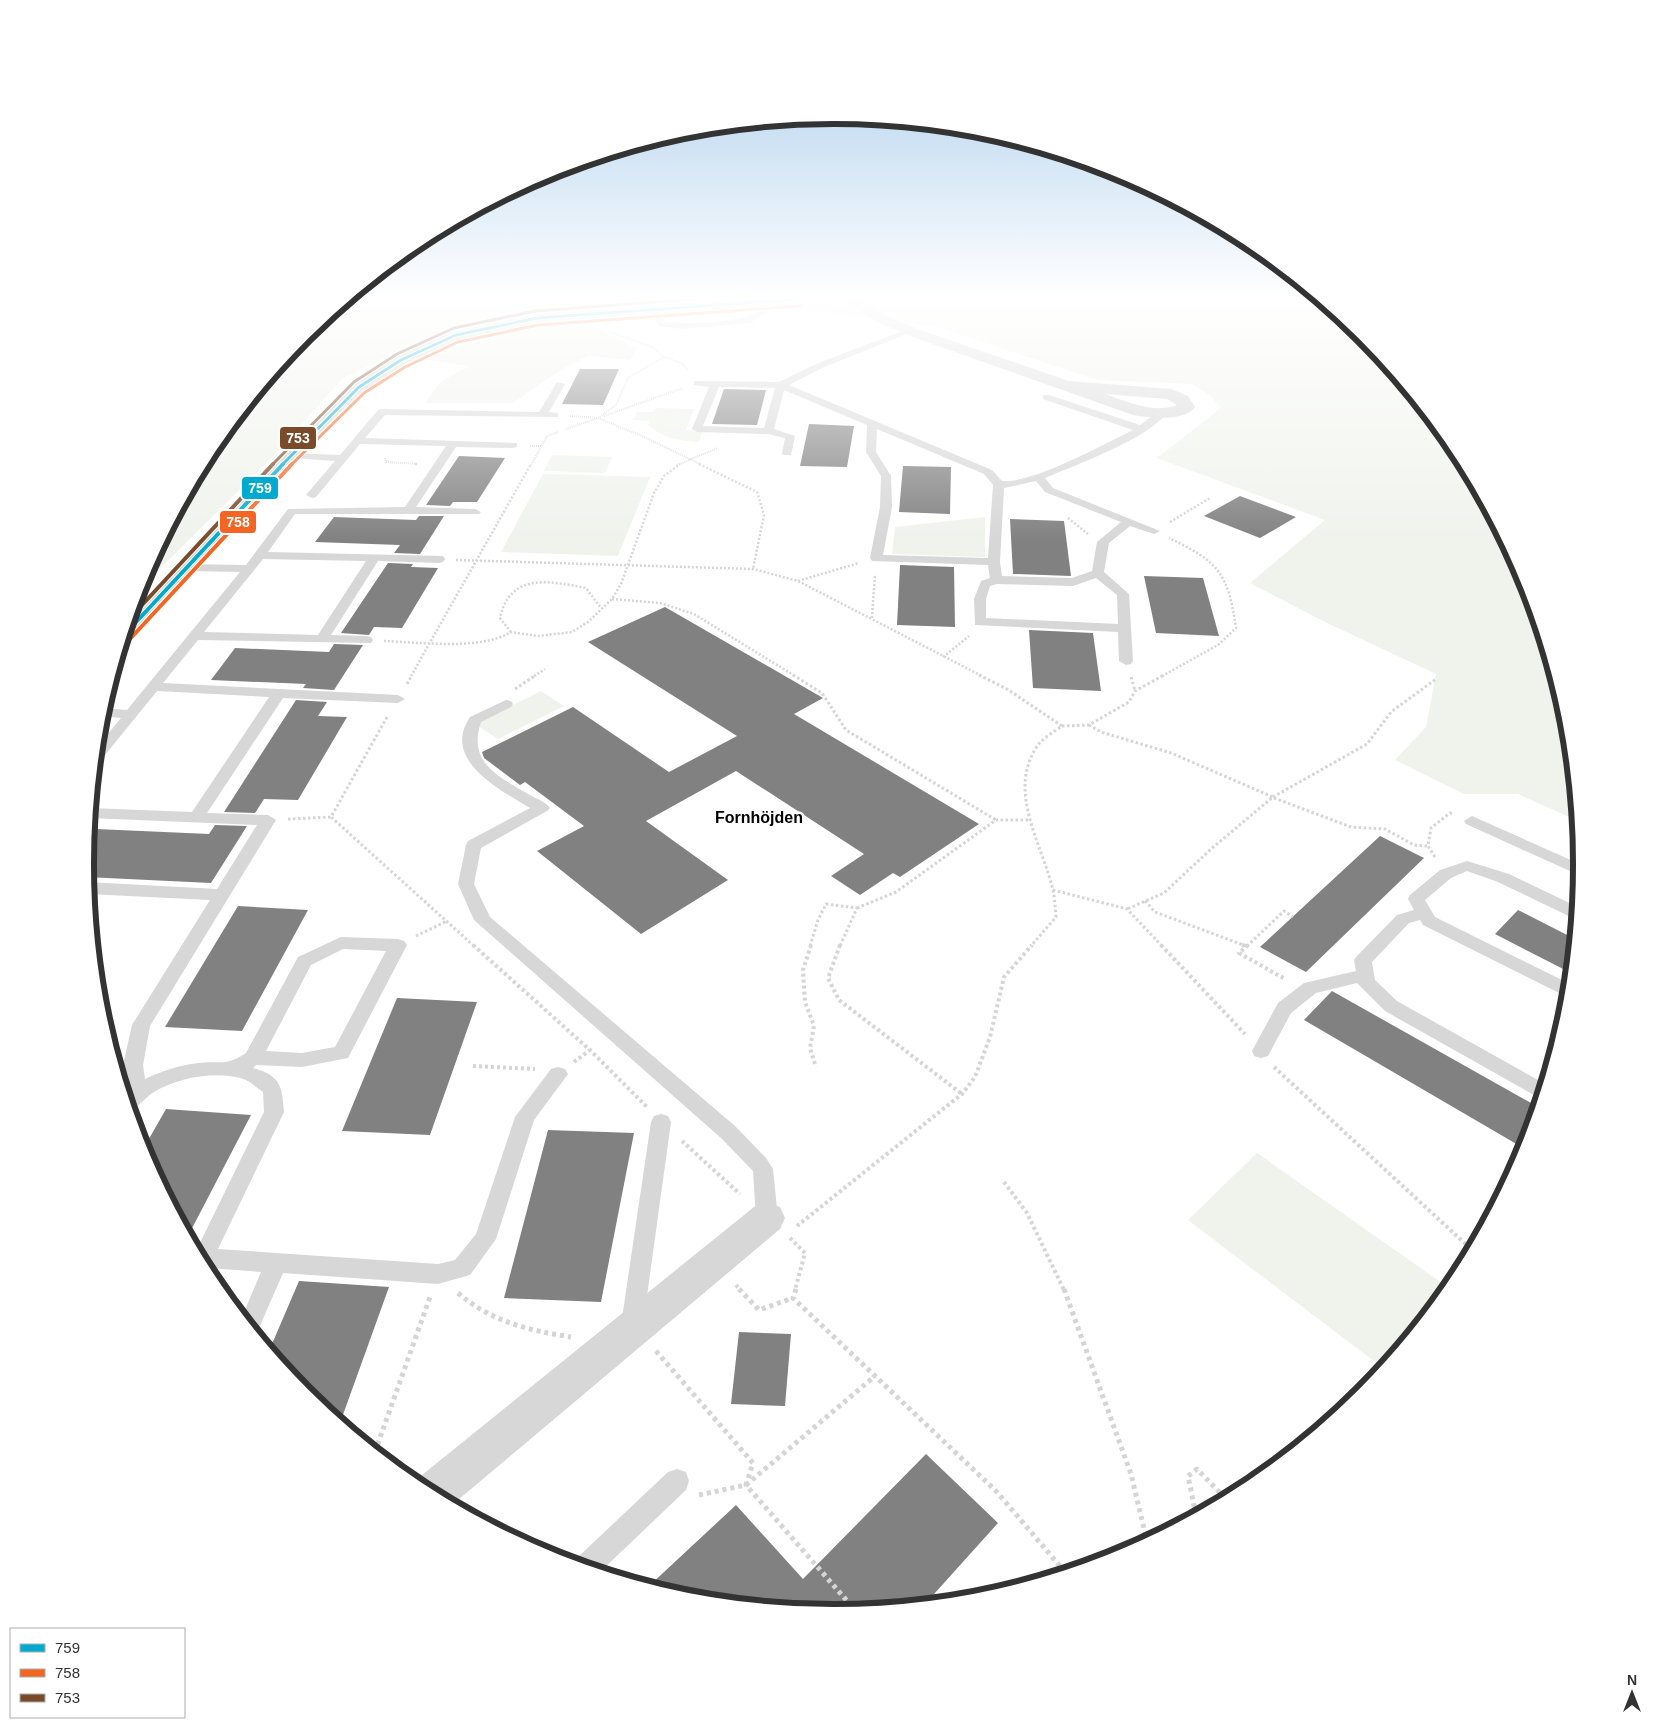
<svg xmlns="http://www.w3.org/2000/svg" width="1667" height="1728" viewBox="0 0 1667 1728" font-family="Arial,sans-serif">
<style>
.green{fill:#f0f3ec}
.building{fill:#818181}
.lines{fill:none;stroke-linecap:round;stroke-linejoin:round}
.path-far4{stroke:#d5d5d5;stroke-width:2;stroke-dasharray:1 1;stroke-linecap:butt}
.path-far3{stroke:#d5d5d5;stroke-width:2.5;stroke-dasharray:2 2;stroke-linecap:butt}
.path-far2{stroke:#d5d5d5;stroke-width:3;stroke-dasharray:2.5 2.5;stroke-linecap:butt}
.path-far1{stroke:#d5d5d5;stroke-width:4;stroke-dasharray:3 3;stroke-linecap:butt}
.path{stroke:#d5d5d5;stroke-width:5;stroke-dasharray:4 4;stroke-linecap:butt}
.service{fill:#d7d7d7;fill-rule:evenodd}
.minor{fill:#d7d7d7;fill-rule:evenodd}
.tertiary{fill:#d7d7d7;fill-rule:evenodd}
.bus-1-far1-casing{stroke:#fff;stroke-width:5}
.bus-1-casing{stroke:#fff;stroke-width:6}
.bus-2-far1-casing{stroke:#fff;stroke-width:5}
.bus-2-casing{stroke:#fff;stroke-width:6}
.bus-3-far1-casing{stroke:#fff;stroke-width:5}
.bus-3-casing{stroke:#fff;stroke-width:6}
.bus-1-far1{stroke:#00a9ce;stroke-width:3}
.bus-1{stroke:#00a9ce;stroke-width:4}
.bus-2-far1{stroke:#f26522;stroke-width:3}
.bus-2{stroke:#f26522;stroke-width:4}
.bus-3-far1{stroke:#7a4b2a;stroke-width:3}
.bus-3{stroke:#7a4b2a;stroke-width:4}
.labels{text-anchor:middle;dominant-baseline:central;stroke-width:5;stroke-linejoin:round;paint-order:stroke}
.neighbourhood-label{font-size:16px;font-weight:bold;fill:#000;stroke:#fff}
.rim{fill:none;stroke:#333;stroke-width:6}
.line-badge{stroke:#fff;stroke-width:2}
.badge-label{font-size:14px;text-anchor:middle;font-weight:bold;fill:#fff}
</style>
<rect width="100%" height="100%" fill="#fff"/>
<path class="green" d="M348,299H1319L1363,335L1456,448L1525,578L1568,718L1578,821L1518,794H1464L1395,760L1426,727L1436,674L1325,622L1250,583L1325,520L1157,458L1221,408L1210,395L1192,384L1098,380L936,327L776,306L694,301L569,303L440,331L342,379L268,462L138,590L142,577L211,448L304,335Z
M562,322L594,326L638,349L630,360L588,356L562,369L513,403H425L440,382L469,366L422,359L468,343Z
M655,408L694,409L686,430L702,431L699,442C680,441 662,438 648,425L650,421L633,420L637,412H653Z
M552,455L612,457L605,473L544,471Z
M543,474L650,477L618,556L501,552Z
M985,517V557L892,554L895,527Z
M541,691L564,706L498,739L475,724Z
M1257,1153L1449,1288L1383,1368L1188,1220Z"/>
<path class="building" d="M580,369H619L603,405L562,404Z
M724,389L766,390L757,425L712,424Z
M809,424L854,426L847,467L800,466Z
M459,456L505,458L477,502H453L450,506L426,505Z
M903,466L951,467L950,514L899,512Z
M1240,496L1296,517L1260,538L1204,516Z
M419,516H444L420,554L394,553L400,545L315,542L334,517L416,520Z
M1010,519L1064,521L1071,576L1013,574Z
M388,563L413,564L411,567L438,568L402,628L374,627L369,635L341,633Z
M900,565L954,567L955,627L897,625Z
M1144,576L1203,578L1219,636L1156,633Z
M665,607L823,698L794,714L979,824L900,877L893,873L860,895L831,876L864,854L736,771L646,821L728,880L641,934L537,851L584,826L525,782L520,785L484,758L482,752L573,707L669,772L737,736L588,642Z
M1029,630L1093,633L1101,691L1033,688Z
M334,644L363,645L334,690L303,688L306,684L211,680L235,648L329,652Z
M296,700L327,702L318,716L347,717L298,800L264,799L255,813L224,812Z
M215,825L247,826L211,883L86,877L87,841L96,829L209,834Z
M1380,836L1424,858L1306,972L1260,947Z
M238,906L308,910L242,1031L165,1027Z
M1518,910L1575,939L1571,973L1495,934Z
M1332,991L1538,1107L1525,1149L1304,1020Z
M397,998L477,1002L430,1135L342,1131Z
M166,1109L251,1115L188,1236L142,1151Z
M548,1130L634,1133L601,1302L504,1298Z
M299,1281L389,1287L340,1423L304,1393L269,1351Z
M739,1332L791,1334L785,1406L731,1404Z
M926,1454L998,1523L926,1603L833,1612L687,1598L649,1586L736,1505L803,1579Z"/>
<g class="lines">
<path class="path-far4" d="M816,306L832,304
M610,332L652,347L664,357L681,363L688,370
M570,416L598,418L642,436L702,465
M604,416L683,388
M566,429L598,418L616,405L628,378L664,357
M530,446H541
M385,458L386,462L418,464
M531,465L547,436L558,432
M677,465L718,448"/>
<path class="path-far3" d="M415,464H418
M699,464L757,492L764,515L753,569
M1068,518L1088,534
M1170,522L1210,498
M456,560L753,569L798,581L982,676
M798,581L859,563
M612,599L660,603L694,614L795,676
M872,618L875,574
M511,632L500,618C510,572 550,581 586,588L601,608
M384,641C420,642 480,651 511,632L537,636L572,632L588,622L612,599L621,584L654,493L664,476L680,464
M943,657L969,636
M411,676L531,464
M534,676L545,669
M1162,676L1218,645L1236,628C1228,573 1219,562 1169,538"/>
<path class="path-far2" d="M793,675L822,693L846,730L996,820
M979,675L1007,689L1062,726C1055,731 1043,738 1038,745C1006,790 1042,844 1053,890C1055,899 1055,908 1056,917L1031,946
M1131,677L1135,691
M407,684L412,675
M515,689L536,675
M387,717L331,817L474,946
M1089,725L1101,732L1171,753L1273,797L1211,849L1164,893L1127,909
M1062,726L1089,725L1129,702L1135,691L1164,675
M1273,797L1367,744L1391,712L1436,679
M1274,798L1351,827L1385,829L1414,845L1428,846
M288,819L331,817
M1435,857L1428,846L1431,828L1450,813L1453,814
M1053,890L1127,909L1162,946
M1145,901L1155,912L1246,946
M857,908L896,892L996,820H1031
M416,936L447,921
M810,946L818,920L826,904L857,908L840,946
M1247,946L1284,911L1293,917"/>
<path class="path-far1" d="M473,945L590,1050L647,1107
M811,945L803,970L805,1002L814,1026L810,1048L816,1067
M840,945L828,978L839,1000L962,1094
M1161,945L1245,1034
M1242,945L1246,946
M1248,945L1239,953L1285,979
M574,1062L590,1050
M473,1066L535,1069
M1274,1067L1472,1250
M682,1141L740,1194
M1004,1182L1027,1213L1064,1290
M797,1226L962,1094L975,1077L990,1037L1004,977L1032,945
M790,1238L805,1253L795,1290
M736,1285L740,1290"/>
<path class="path" d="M739,1289L759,1310L793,1298
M796,1289L793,1298L996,1491L1065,1572
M1064,1289L1131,1474L1147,1541
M458,1293C492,1322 528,1330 571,1337
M656,1351L753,1463L746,1485L855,1610
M375,1452L430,1297
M699,1495L746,1485L875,1376
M1196,1515L1188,1476L1197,1469L1226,1499
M1118,1556L1121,1555"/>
<path class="service" d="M764,299L768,302V312L750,323L682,329L659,326L649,308L656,306L665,322C691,324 737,324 760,311V302Z
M907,329L914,331L822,368L789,385L992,470L1002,481C1032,484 1104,444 1133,430L1043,399V395H1049L1140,425L1156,413L1165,415C1145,440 1075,465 1045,478L1053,488L1160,531L1154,534L1130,526L1109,543L1104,572L1129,594L1133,661L1131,664L1126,665L1119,661L1118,632L975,625L974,599L981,581L990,578L988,565L872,561L870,558L880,507L881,476L866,452L867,425L784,390L774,429L795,436L791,455H783L782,453L785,438L768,434L697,432L692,429L709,387L694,385V381L779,382L816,364ZM719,387L775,388L764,428L703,426ZM877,429L984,474L993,485L988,558L883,555L892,507L891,476L876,452ZM1036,481L1045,492L1121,522L1097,542L1092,571L1072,578L1002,576L1000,562L1004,488ZM1096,578L1117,595L1118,624L986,618V599L990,586L997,584L1073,586Z
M557,382L565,384L549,412L558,413V417L385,415L365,438L517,443V447L513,448L456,447L416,507L475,509L481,512L479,514H295L268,552L443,556L445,559L443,562L439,563L378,561L331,635L366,636L371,637L373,640L371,643L198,640L163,683L398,695L405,699L398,703L283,698L207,813L268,815L276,820L150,1026L143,1065L145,1079C162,1071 180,1065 198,1063C221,1060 225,1067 246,1053L298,957L341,937L398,939L404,941L407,945L348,1058L302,1067L256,1065L253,1068C281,1076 282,1086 284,1112L218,1249L438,1264L455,1260L476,1234L515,1117L551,1069L558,1067L565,1069L568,1074L534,1120L496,1239L470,1275L438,1284L283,1273L256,1335L242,1317L261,1272L209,1268L206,1270L196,1251L264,1112L263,1092C257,1088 252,1083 246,1080C219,1070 179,1077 154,1092C145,1097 140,1107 130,1110L125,1094L129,1091L123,1065L132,1025L210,900L88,894L87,882L217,889L257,825L90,818V808L192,812L269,697L157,691L101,760L96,761L97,747L121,718L100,716L102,708L127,710L240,572L188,571L184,570L182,567L184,564L246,565L288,509L405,507L446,446L360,444L316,497L312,498L306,495L335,461L291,458L286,455L287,453L340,455L378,410L382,409L539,412ZM263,559L366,561L318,635L204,632ZM343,949L386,951L335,1047L302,1053L266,1051L311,965Z
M506,700L511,701L513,704L511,707L481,722C467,763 499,777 530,795C537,799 546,802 550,808L547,811L481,848L474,884L490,917L735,1126L766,1158L773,1169L778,1218L774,1224L767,1227L760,1224L756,1218L753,1171L721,1138L474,920L458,884L466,845L468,841L530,808C500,790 441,760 470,717Z
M1472,816L1582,865L1581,876L1466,824L1464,821Z
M1467,861L1509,874L1578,907L1577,920L1498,882L1467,871L1451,878L1425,900L1435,917L1570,984L1569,998L1423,925L1420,920L1409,923L1372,962L1375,980L1397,1001L1545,1084L1541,1099L1385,1011L1357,983L1316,993L1291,1013L1268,1056L1261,1058L1254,1056L1252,1051L1278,1003L1304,983L1356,971L1354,960L1357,956L1397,915L1414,910L1408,899L1410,895L1440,870Z
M661,1114L668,1116L671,1122L643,1325L640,1332L632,1335L624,1332L621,1325L651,1122L654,1116Z
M677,1469L686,1472L689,1481L686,1490L600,1572L574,1564L577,1558L668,1472Z"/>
<path class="minor" d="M843,299H860L887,316L923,331L1069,381L1171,389L1188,396L1195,407C1185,422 1149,418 1133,415L913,337L877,322ZM1105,394L1167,399L1177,405C1153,414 1128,402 1105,394Z
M767,1203L780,1207L785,1218L780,1229L452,1505L415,1484L417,1479L754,1207Z"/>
<path class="tertiary" d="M741,299H806L799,303L537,322L461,339L407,363L365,390L297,459L132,640L123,641L131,615L285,451L353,384L395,357L451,332L537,314Z"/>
<defs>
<path id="bus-1-far1" d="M282,465L359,387L401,360L456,335L537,318L799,299"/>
<path id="bus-1" d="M125,634L283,464"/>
<path id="bus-2-far1" d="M291,465L364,393L405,367L458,342L538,325L800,306"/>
<path id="bus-2" d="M129,640L292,464"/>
<path id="bus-3-far1" d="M272,465L354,382L397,354L454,328L535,311L696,299"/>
<path id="bus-3" d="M130,618L273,464"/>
</defs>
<use href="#bus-1-far1" class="bus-1-far1-casing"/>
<use href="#bus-1" class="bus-1-casing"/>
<use href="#bus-2-far1" class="bus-2-far1-casing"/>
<use href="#bus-2" class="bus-2-casing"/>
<use href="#bus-3-far1" class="bus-3-far1-casing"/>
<use href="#bus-3" class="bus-3-casing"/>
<use href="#bus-1-far1" class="bus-1-far1"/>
<use href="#bus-1" class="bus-1"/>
<use href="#bus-2-far1" class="bus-2-far1"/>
<use href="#bus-2" class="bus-2"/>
<use href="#bus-3-far1" class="bus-3-far1"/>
<use href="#bus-3" class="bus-3"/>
</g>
<linearGradient id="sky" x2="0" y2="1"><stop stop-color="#a3c9ea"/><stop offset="0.55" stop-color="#fff"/><stop offset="1" stop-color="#fff" stop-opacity="0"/></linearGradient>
<rect width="1667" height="541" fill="url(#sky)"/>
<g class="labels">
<g class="neighbourhood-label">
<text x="759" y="817">Fornhöjden</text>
</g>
</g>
<path d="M0 0H1667V1728H0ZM833 124H834A739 739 0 0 1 1573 863V865A739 739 0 0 1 834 1604H833A739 739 0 0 1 94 865V863A739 739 0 0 1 833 124Z" fill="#fff" fill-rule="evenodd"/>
<path class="rim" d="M833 124H834A739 739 0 0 1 1573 863V865A739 739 0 0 1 834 1604H833A739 739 0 0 1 94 865V863A739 739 0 0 1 833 124Z"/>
<g class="line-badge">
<rect x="279" y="426" width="38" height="24" rx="5" fill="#7a4b2a"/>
<rect x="241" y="476" width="38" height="24" rx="5" fill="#00a9ce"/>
<rect x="219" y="510" width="38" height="24" rx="5" fill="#f26522"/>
</g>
<g class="badge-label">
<text x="298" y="443">753</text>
<text x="260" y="493">759</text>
<text x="238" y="527">758</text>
</g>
<rect x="10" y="1628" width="175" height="90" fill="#ffffff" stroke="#adadad"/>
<rect x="20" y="1644" width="25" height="8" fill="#00a9ce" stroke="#adadad"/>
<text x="55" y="1653" font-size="15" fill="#333333">759</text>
<rect x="20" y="1669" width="25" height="8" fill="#f26522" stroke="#adadad"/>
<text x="55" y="1678" font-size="15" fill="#333333">758</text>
<rect x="20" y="1694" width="25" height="8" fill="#7a4b2a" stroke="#adadad"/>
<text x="55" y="1703" font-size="15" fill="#333333">753</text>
<g transform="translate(1632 1693)" stroke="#ffffff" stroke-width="4" paint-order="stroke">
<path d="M0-4L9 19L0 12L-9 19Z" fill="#333333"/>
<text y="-8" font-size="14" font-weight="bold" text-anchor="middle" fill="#333333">N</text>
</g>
</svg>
